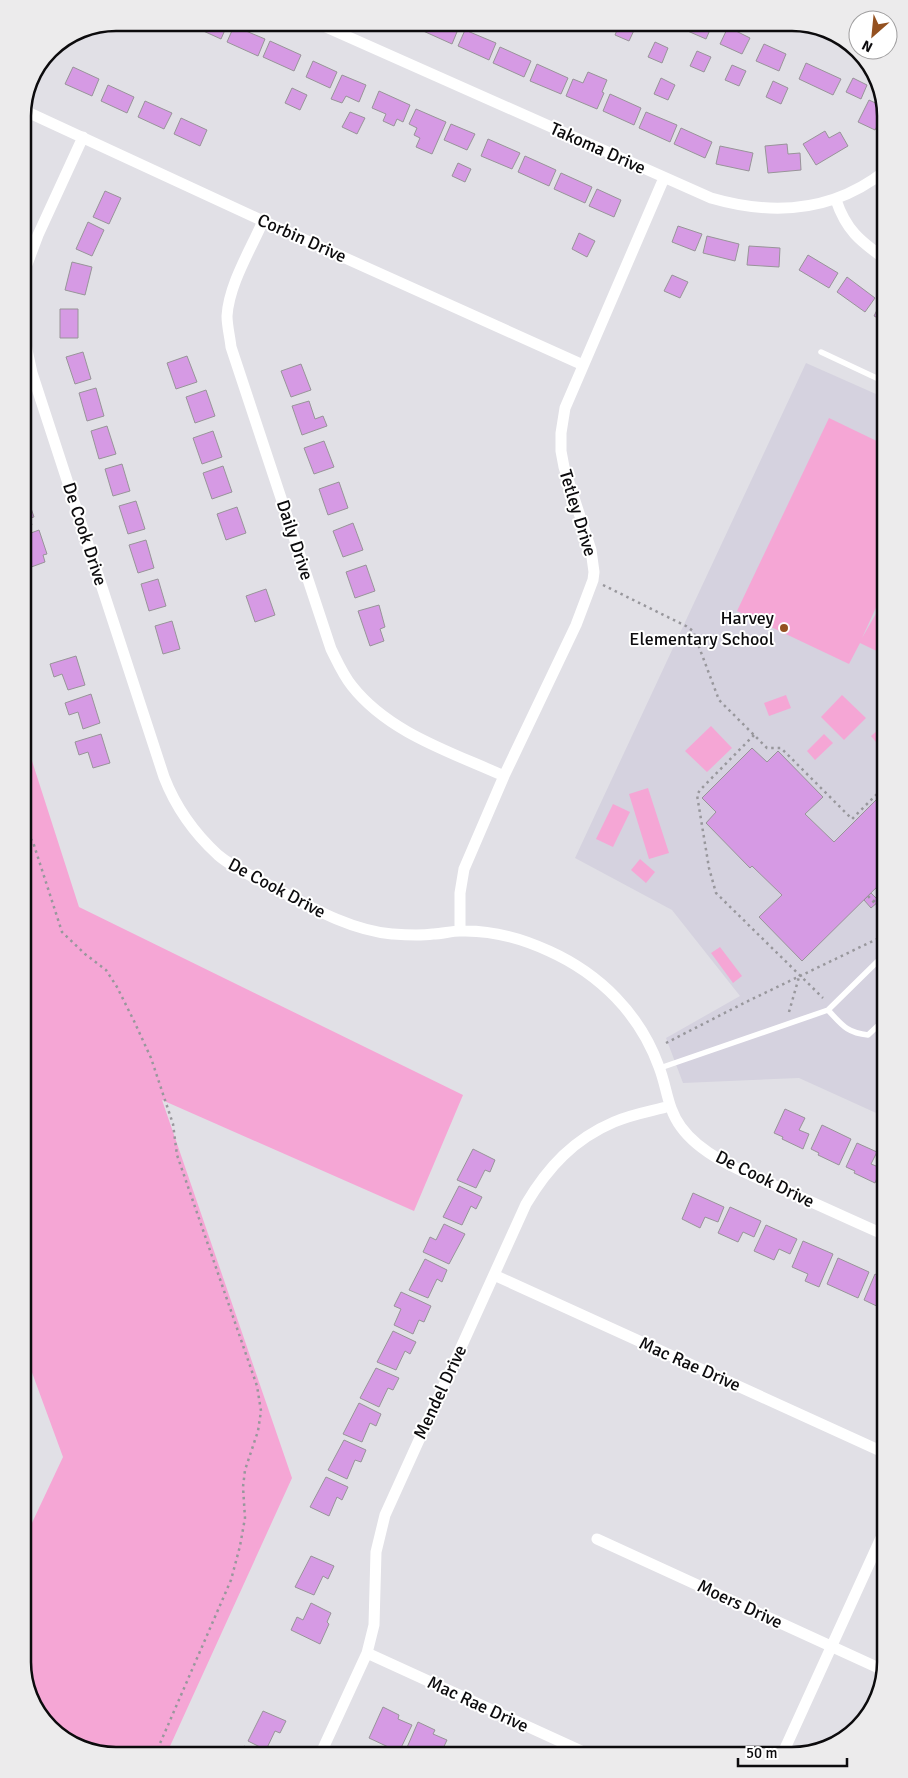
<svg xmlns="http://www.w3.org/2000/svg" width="908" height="1778" viewBox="0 0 908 1778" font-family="Signika,sans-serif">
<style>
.built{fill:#d5d2df}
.green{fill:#f5a6d5}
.building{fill:#d69ae4;stroke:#989499}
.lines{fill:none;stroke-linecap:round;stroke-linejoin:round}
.path{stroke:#98979c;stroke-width:2.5;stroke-dasharray:2.5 4;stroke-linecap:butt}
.lane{stroke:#fff;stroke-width:5.5}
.street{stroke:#fff;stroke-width:11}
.poi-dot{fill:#945120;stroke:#fff;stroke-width:2}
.labels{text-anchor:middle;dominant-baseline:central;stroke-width:4;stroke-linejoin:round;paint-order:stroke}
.street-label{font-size:18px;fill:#0c0b0d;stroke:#fff}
.poi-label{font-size:18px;fill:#0c0b0d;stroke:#fff;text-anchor:end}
.rim{fill:none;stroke:#0c0b0d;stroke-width:2.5}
</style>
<rect width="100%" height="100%" fill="#e1e0e6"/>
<path class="built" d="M806,363L885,398V1117L799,1078L683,1083L666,1038L740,996L672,910L575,858Z"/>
<path class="green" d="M829,418L885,445V588L862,638L885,598V655L860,643L849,664L737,611Z
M786,695L791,708L769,716L764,703Z
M842,695L866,718L844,740L821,717Z
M884,725L885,726V753L871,736Z
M711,726L732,748L707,772L685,751Z
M23,733L79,907L463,1095L414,1211L162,1100L292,1478L166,1755H110L59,1736L29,1698L23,1662V1542L63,1457L23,1348Z
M824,734L833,743L815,760L807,751Z
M648,788L669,853L649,859L629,794Z
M613,804L630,812L613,847L596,839Z
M640,859L655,872L646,883L631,870Z
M720,947L742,976L733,983L711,953Z"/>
<path class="building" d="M191,23H228L221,39L190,25Z
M424,23H449L459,27L452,44L421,30Z
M620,23H629L636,26L629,41L615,35Z
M686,23H713L706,39L683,29Z
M234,26L265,39L258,56L227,42Z
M728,27L750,38L742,54L720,44Z
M465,30L496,43L489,60L458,46Z
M270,41L301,55L294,71L263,57Z
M655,42L668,48L662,63L648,57Z
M764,44L786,54L779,71L756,61Z
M500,47L531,61L524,77L493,63Z
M697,51L711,57L704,72L690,66Z
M313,61L337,72L330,88L306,77Z
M806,63L841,79L833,95L799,79Z
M537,64L568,78L561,94L530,81Z
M732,65L746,71L739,86L725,80Z
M73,67L99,79L92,96L65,84Z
M588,72L607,80L602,92L604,93L597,109L566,96L573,79L583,83Z
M342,75L366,85L359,102L346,96L342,103L331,99Z
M661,78L675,85L668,100L654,94Z
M853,78L867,85L861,99L846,92Z
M773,81L788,88L781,104L766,97Z
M108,85L134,97L127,113L101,101Z
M292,88L307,95L300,110L285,103Z
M379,91L410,105L403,122L397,119L394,126L383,121L386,114L372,108Z
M610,94L641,108L634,125L603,111Z
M869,100L884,107L885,111L875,130L858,122Z
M145,101L172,113L164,129L138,117Z
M416,109L446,122L432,154L416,147L420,138L414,135L417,128L409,124Z
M350,112L365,118L357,134L342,127Z
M646,112L677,125L670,142L639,128Z
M181,118L207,130L200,146L174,134Z
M451,124L475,134L467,150L444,140Z
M681,128L712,142L705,158L674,144Z
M825,131L829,138L840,132L848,146L816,165L803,144Z
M488,139L520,153L512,169L481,156Z
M787,144L788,154L800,153L801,170L768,173L765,146Z
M720,146L753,153L749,171L716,164Z
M525,156L556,170L549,186L518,172Z
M458,163L471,169L465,182L452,176Z
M561,173L592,187L585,203L554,189Z
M597,189L621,200L614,217L589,206Z
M105,191L121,198L109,224L93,217Z
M88,222L104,230L92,256L76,249Z
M678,226L702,234L695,251L672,242Z
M579,233L595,241L587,257L572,249Z
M707,236L739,244L735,261L703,253Z
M749,246L780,248L779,267L747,265Z
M808,255L838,273L829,288L799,270Z
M72,262L92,267L85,295L65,290Z
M672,275L688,282L680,298L664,291Z
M847,277L875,298L865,312L837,292Z
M882,300L885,302V322L874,316Z
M60,309H78V338H60Z
M83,352L91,379L75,384L66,357Z
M187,356L197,382L176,389L167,363Z
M301,364L311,390L291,397L281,371Z
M96,388L104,416L87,421L79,393Z
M206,390L215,416L195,423L186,397Z
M309,401L315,419L323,416L327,426L302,435L292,406Z
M107,426L116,454L99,459L91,431Z
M213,431L222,457L202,464L193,438Z
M324,441L334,467L314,474L304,448Z
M122,464L130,491L113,496L105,469Z
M223,466L232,492L212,499L203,473Z
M339,482L348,508L328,515L319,489Z
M26,493L34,517L30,518L32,525L23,528V494Z
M136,501L145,529L128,534L119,506Z
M237,507L246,533L226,540L217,514Z
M353,523L363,550L343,557L333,531Z
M39,530L47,554L43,555L45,562L23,570V536Z
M146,540L154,568L138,573L129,545Z
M366,565L375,591L355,598L346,572Z
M158,579L166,606L149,611L141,584Z
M266,589L275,615L255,622L246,596Z
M379,605L385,627L380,629L384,641L370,646L358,611Z
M172,621L180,649L163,654L155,626Z
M76,656L85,685L68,690L62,674L54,677L50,664Z
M91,694L100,723L83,729L78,712L69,715L65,703Z
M101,734L110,763L93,768L88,752L79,755L75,742Z
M752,748L767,762L778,751L823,797L805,814L834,842L885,791V879L802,961L759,917L782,895L752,866L750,868L706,823L716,812L702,798Z
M871,893L879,901L871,908L864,900Z
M785,1109L805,1118L799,1130L809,1134L803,1149L782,1139L783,1137L774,1133Z
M822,1125L851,1139L839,1165L818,1155L819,1153L811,1149Z
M857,1143L877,1152L871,1164L881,1168L875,1183L854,1173L855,1171L846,1167Z
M473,1149L495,1160L490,1172L485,1170L476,1188L457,1180Z
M459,1186L482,1197L476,1209L471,1206L462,1225L443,1217Z
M693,1193L724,1207L718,1222L705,1217L700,1228L682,1219Z
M730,1207L761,1221L754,1237L743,1232L738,1242L718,1233Z
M444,1224L465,1234L449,1264L423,1252L430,1237L436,1240Z
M766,1225L797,1239L790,1254L779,1249L774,1260L754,1251Z
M803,1241L833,1254L819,1287L805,1281L808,1274L792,1267Z
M838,1258L869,1272L858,1298L827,1284Z
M425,1259L447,1270L442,1282L437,1279L428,1298L409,1290Z
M875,1274L885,1279V1310L864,1300Z
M401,1292L431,1306L424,1322L419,1320L413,1334L394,1325L401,1309L394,1306Z
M393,1331L416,1342L410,1354L405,1351L396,1370L377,1362Z
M376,1368L399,1378L393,1390L388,1388L379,1407L360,1398Z
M359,1403L381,1414L376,1426L370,1423L362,1442L343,1434Z
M344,1440L366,1450L361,1462L355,1460L347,1479L328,1470Z
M326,1477L348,1487L342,1500L337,1497L329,1516L310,1507Z
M311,1556L334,1566L328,1579L323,1576L314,1595L295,1587Z
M311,1603L331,1613L327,1622L329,1624L320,1644L291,1630L297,1617L303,1620Z
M383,1707L399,1715L398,1719L412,1725L399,1752L369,1738Z
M263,1711L286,1721L280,1733L275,1731L266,1750L248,1741Z
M418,1722L435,1730L433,1734L447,1740L440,1755H431L422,1751L420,1755H412L405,1752Z
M244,1746L263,1755H240Z"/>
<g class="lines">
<path class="path" d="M603,585L686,626L693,631L719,700L767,748H781L852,819L885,786
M754,735L700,790L697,795L709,868L716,893L823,998
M23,828L33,842L62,932L85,954L106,970L117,987L134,1021L151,1058L173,1124L177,1155L257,1386L261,1411L258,1431L245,1470L243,1487L245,1518L240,1546L231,1580L155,1755
M868,896L885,914
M873,902L885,890
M789,1012L799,977
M666,1043L746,1002L877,939L880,938L883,940
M55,1731L110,1754L142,1755"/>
<path class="lane" d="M821,352L885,382
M828,1010C842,1025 847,1033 868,1035L885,1019
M660,1068L828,1010L885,954"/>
<path class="street" d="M317,23L711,198C773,216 833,212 885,171
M23,110L263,221L583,365
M83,137L38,235L26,267L23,304L24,328L27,350L32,373L164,777C176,808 194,833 218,855C233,868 252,876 269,885C307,905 348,930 392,934C406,935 419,936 433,934C442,934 451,931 460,931C491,930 521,938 549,951C600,974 640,1014 659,1067C667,1087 667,1108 681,1127C704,1159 754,1176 789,1192C821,1206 853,1221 885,1235
M836,200C846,230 860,241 885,259
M263,221C251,249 229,284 227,316C227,326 230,337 231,347L331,649C337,661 343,675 352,686C389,733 451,752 504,776
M460,931V893L464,869L504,776L576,625L593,580L594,572L591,550L564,467L561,451V433L565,408L664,178
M494,1275L885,1453
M597,1539L883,1670
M367,1653L590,1755
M320,1755L367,1653L374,1625L376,1552L385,1515L526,1204C548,1167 574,1139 614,1122C632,1114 652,1111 670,1106
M782,1755L885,1529"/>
</g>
<circle class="poi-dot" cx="784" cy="628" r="5"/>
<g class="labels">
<g class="street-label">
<text transform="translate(598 148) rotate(24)">Takoma Drive</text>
<text transform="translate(302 238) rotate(24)">Corbin Drive</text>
<text transform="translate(578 513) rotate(73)">Tetley Drive</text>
<text transform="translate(85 534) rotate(72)">De Cook Drive</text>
<text transform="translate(295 540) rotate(72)">Daily Drive</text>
<text transform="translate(277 888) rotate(28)">De Cook Drive</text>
<text transform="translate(765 1179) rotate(26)">De Cook Drive</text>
<text transform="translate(690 1364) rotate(24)">Mac Rae Drive</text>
<text transform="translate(440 1392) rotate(-65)">Mendel Drive</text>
<text transform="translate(740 1604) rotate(25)">Moers Drive</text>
<text transform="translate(478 1704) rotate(25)">Mac Rae Drive</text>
</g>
<g class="poi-label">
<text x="774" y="618">Harvey<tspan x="774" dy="21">Elementary School</tspan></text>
</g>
</g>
<path d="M0 0H908V1778H0ZM116 31H792A85 85 0 0 1 877 116V1662A85 85 0 0 1 792 1747H116A85 85 0 0 1 31 1662V116A85 85 0 0 1 116 31Z" fill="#ecebec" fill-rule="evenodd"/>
<path class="rim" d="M116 31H792A85 85 0 0 1 877 116V1662A85 85 0 0 1 792 1747H116A85 85 0 0 1 31 1662V116A85 85 0 0 1 116 31Z"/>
<g transform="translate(873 35) rotate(207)"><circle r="24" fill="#ffffff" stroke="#9e9d9e"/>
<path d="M0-4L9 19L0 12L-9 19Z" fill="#945120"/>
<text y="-8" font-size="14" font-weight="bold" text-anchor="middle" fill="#0c0b0d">N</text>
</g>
<path d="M738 1758v8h109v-8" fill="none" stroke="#0c0b0d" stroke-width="2.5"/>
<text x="746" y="1758" font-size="15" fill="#0c0b0d" stroke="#ffffff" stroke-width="4" paint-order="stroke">50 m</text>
</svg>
